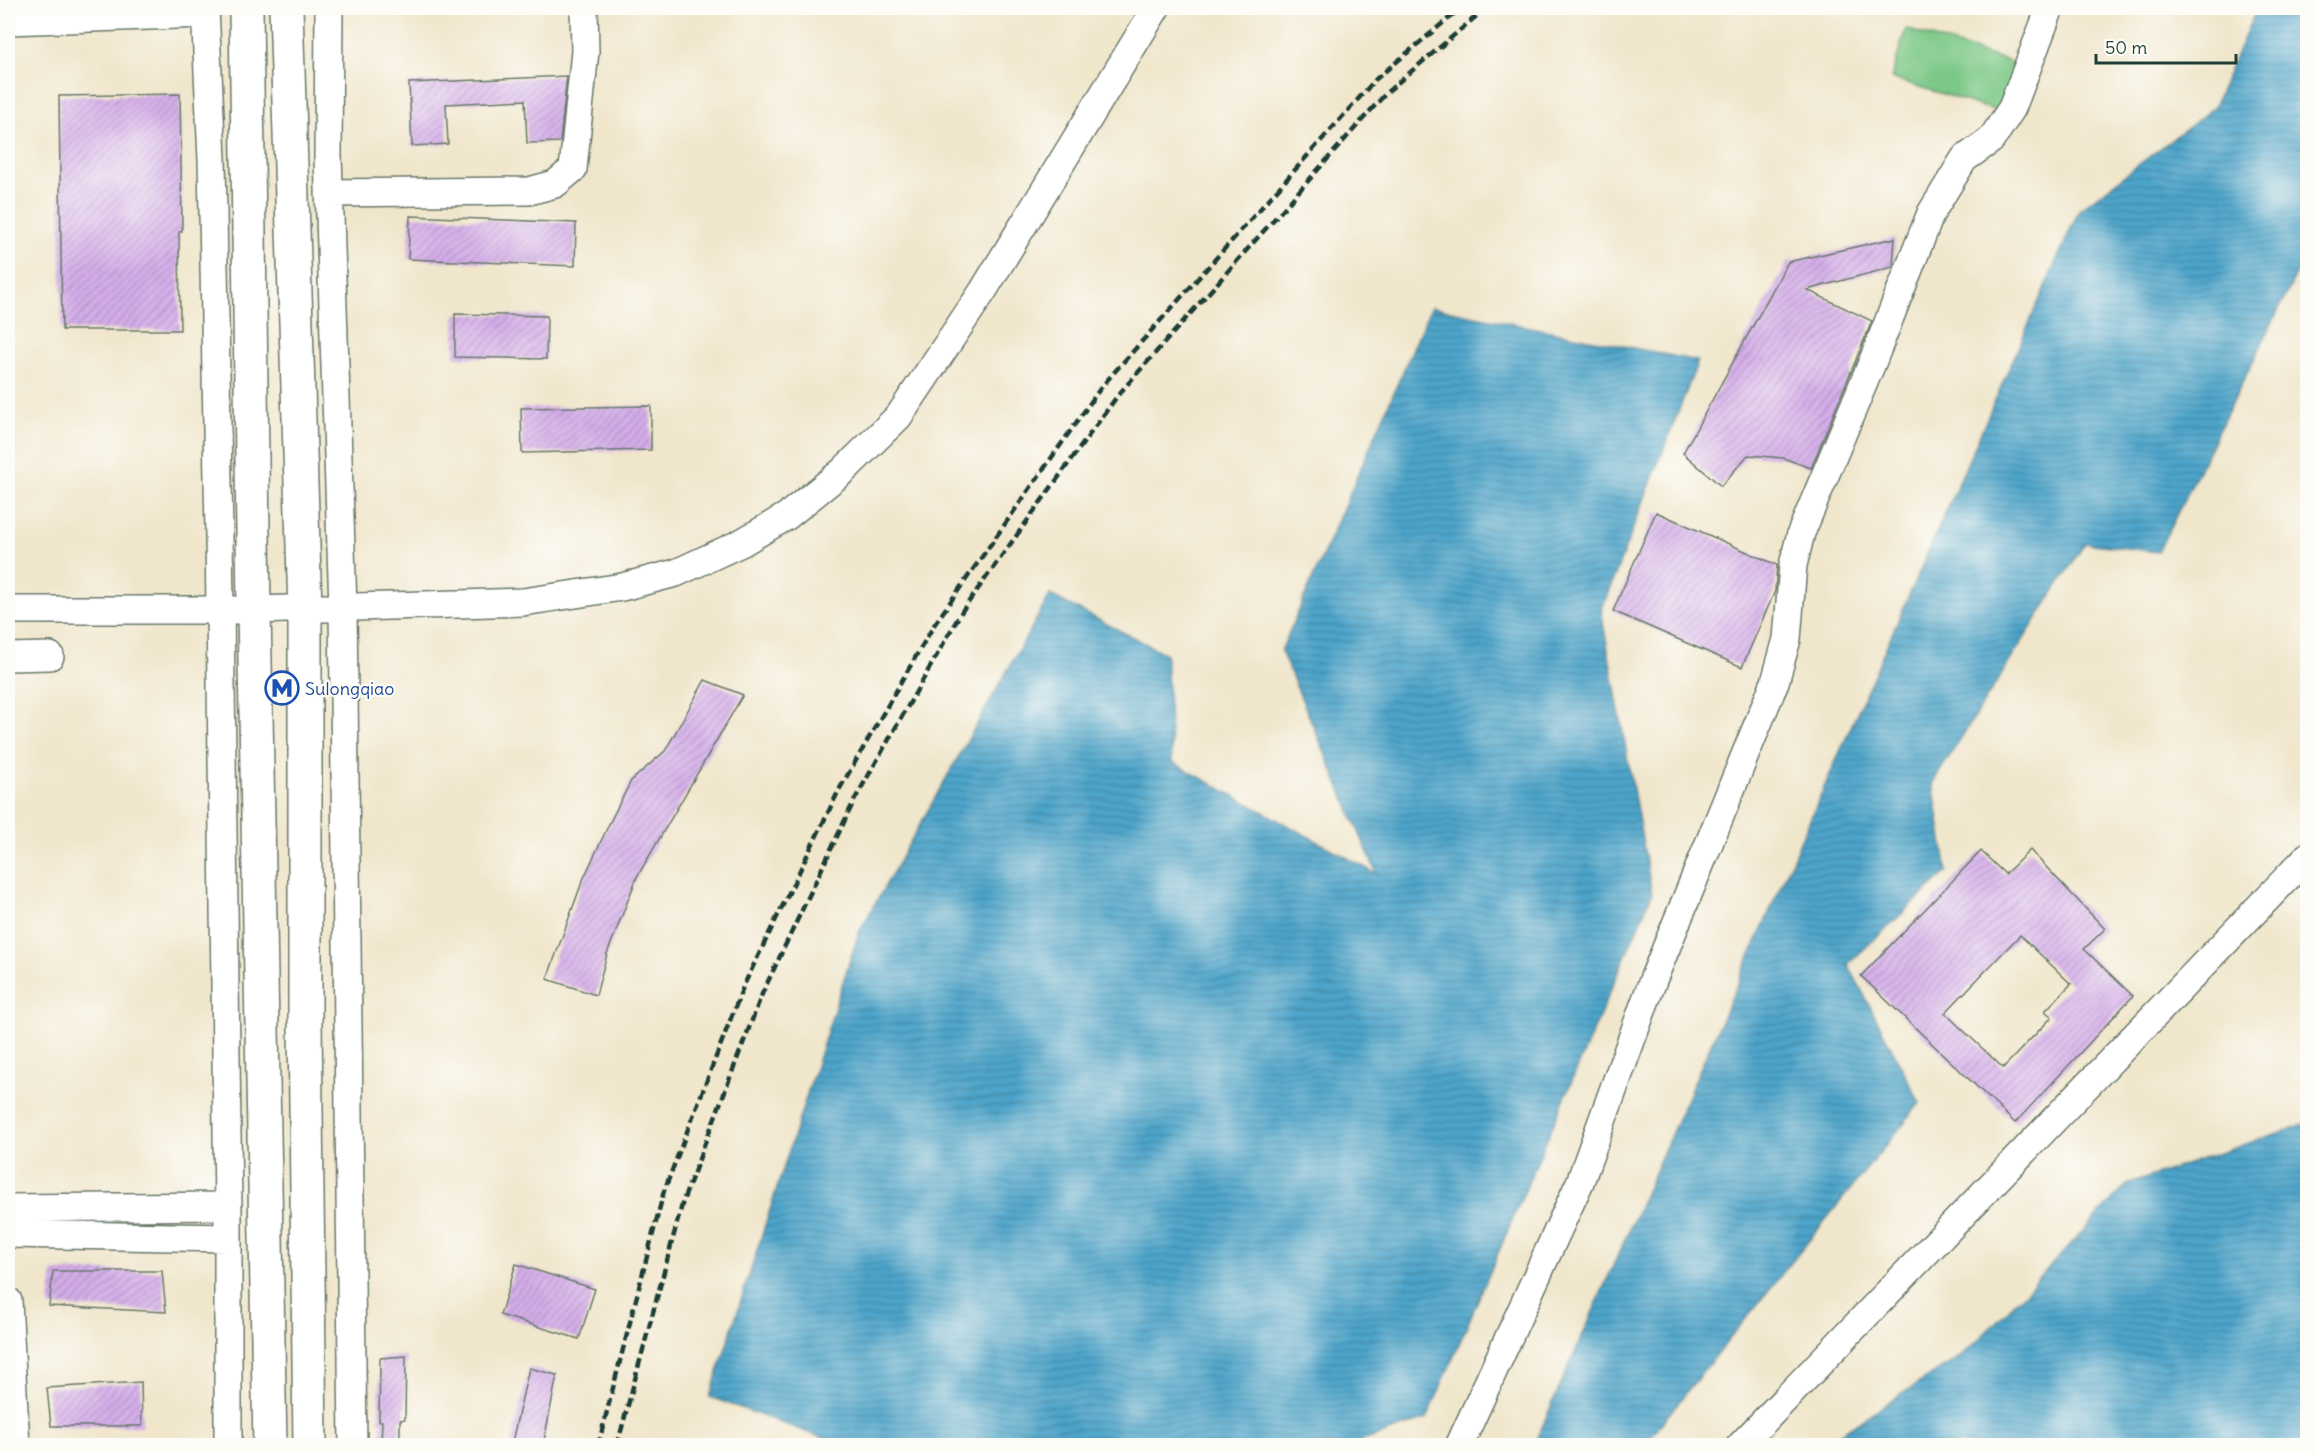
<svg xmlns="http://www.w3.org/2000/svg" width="2315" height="1453" viewBox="0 0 2315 1453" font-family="Delius,sans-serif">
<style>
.grass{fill:#7bc887;stroke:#4d825e;stroke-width:1.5}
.water{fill:url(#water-rules);stroke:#36707f;stroke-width:1.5}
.building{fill:url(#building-hatch);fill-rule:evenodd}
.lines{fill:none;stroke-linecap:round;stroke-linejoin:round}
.minor-casing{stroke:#687869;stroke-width:30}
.major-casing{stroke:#687869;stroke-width:36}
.minor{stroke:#fff;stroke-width:27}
.major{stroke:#fff;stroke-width:33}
.rail{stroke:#1f3d34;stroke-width:4.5;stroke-dasharray:9 4.5;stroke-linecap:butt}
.labels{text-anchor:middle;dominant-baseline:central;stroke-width:4.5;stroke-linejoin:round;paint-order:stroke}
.transit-label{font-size:18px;fill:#164399;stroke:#fdfcf7;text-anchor:start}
</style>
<defs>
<pattern id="water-rules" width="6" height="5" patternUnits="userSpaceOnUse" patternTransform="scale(1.5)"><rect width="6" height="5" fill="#4da4ca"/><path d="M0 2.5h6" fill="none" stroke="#3f87a5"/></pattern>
<pattern id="building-hatch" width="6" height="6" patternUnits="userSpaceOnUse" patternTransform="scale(1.5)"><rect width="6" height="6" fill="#d5aeea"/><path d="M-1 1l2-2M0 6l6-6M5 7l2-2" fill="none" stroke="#ac8fbe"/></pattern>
</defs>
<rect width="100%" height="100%" fill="#fdfcf7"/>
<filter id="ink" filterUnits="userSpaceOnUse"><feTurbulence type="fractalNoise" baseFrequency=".0167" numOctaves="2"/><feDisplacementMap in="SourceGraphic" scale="12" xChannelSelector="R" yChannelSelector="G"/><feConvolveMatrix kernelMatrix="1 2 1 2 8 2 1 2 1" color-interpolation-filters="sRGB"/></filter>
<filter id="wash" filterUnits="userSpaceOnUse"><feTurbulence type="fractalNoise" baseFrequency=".008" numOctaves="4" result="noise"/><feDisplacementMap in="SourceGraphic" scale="24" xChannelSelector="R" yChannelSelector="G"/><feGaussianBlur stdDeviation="1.35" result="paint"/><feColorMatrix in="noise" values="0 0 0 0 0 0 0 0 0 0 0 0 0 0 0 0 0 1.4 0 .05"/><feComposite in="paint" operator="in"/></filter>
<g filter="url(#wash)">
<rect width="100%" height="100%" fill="#f0e6cc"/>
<path class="grass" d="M1906,29L2018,64L2003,113L1891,78Z"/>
<path class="water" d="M2257,8H2307V253L2158,552L2085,543L1933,782L1947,872L1848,964L1920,1103L1644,1445H1534L2079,210L2213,108Z
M1431,307L1698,361L1601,611L1652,894L1427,1419L1348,1446L842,1445L710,1397L859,932L1050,595L1166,654L1172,762L1377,874L1281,651Z
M2307,1123V1445H1822L1963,1355L2027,1291L2126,1185Z"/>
<g id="blocks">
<path class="building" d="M567,76L560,142L527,143L525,100L446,104L448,144L412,146L409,83Z
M180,94L182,231L179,232L180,330H62L59,96Z
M410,216L576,223L575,266L408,259Z
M1895,238L1893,267L1807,290L1872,321L1811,468L1783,458L1748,455L1721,486L1683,453L1788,262Z
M455,314L547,316L546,359L455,357Z
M651,406V450L522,453L521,408Z
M1656,512L1777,565L1775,591L1742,667L1613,611Z
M705,680L743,695L637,877L607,954L596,995L547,979L582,882L610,822L631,781L665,751Z
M2030,850L2105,929L2084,949L2133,996L2015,1123L1861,976L1981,851L2005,874ZM2020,935L2071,984L2045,1011L2052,1017L2003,1068L1945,1013Z
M516,1264L595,1289L579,1339L500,1315Z
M53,1271H162L166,1312L49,1306Z
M406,1356L405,1419L400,1420V1446H381L382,1421H379L380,1358Z
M529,1368L557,1375L543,1446H511Z
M141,1382L142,1426H51L47,1388Z"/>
</g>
</g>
<g filter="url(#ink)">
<use href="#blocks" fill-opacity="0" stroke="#687869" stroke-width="1.5"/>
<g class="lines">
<defs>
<path id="minor" d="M205,8L212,159L219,533L228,1206V1446
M329,8L328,156L343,608L353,1446
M8,21L205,14
M329,193L529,191L555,184L573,169L585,51L584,8
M8,610H254L523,602L622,587L676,573L741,543L787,516L843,471L899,416L983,291L1156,8
M8,657L50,656
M8,1208L228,1206
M8,1234L228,1238
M8,1301L16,1446
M1459,1446L1580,1182L1653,980L1775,682L1787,639L1793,565L1801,533L1872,363L1931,213L1964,159L1991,140L2012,108L2050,8
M1740,1446L2308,856"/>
<path id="major" d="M246,8L254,610L270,1446
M286,8L305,609V1023L310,1446"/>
</defs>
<use href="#minor" class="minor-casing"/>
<use href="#major" class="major-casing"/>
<use href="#minor" class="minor"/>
<use href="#major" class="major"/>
<path class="rail" d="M598,1446L664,1191L743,987L839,790L934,625L1102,386L1376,79L1461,8
M617,1446L683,1201L762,994L855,799L962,611L1118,395L1387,92L1486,8"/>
</g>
</g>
<defs>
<symbol id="metro-ring" viewBox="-11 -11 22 22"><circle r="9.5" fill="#fdfcf7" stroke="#1a4fb4" stroke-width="1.5"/><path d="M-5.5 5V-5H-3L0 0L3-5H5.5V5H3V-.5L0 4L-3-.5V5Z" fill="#1a4fb4"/></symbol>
</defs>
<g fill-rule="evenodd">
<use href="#metro-ring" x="263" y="669" width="38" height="38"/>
</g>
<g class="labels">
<g class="transit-label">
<text x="305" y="688">Sulongqiao</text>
</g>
</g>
<rect width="2315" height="1453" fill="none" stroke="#fdfcf7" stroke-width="30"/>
<path d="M2096 54v9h140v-9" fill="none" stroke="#1f3d34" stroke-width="3"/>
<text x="2105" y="54" font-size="18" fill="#1f3d34" stroke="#fdfcf7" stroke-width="4.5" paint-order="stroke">50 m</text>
</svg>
